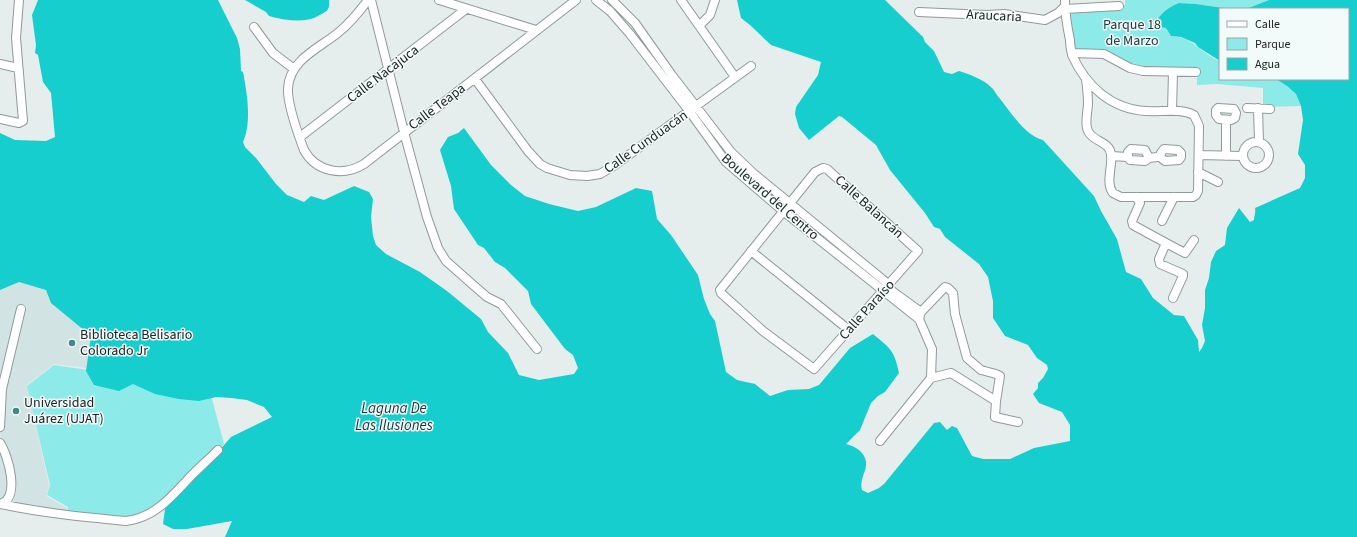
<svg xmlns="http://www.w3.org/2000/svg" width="1357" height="537" viewBox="0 0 1357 537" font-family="'Source Sans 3',sans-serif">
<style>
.built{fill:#d1e3e2}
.green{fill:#8ceae9}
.water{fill:#16cece}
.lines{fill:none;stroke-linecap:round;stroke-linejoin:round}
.minor-casing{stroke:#919999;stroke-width:10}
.minor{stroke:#fff;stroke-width:8}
.poi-dot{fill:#418989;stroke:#f2fafa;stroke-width:1.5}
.labels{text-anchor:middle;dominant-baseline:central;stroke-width:3;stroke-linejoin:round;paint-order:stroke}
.street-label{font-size:14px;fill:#212424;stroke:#f2fafa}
.park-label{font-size:14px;fill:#213b3b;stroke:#f2fafa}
.poi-label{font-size:14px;fill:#212424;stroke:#f2fafa;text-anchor:start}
.water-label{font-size:15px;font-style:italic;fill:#1b3534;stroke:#f2fafa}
</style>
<rect width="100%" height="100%" fill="#e5eded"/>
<path class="built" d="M0,280L44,283L92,331L94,369L54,364L27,385L49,486L46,496L67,508L66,516L0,507Z"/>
<path class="green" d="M1125,0H1269L1246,9H1230L1196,4L1179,3L1166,28L1171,36C1196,38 1199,53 1220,61V79H1276L1287,86L1296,94L1301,106L1263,107V88L1217,84L1197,85V72L1136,68L1111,56L1072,52L1065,9L1125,5Z
M54,365L95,371L211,395L224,444L194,474L141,518L67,515L68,507L47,495L50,485L27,386Z"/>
<path class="water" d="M38,0H218L237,38L240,49L241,71L243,72C247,93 252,122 243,142L245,147L256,158L276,184L287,195L304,202L311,196L324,200L354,186L369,192L373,199L371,217L373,236L376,245L386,254L420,272L447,291L481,319L488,332L508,353L519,375L539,380L574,374L578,368L573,355L565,349L531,304L528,291L505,268L495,262L484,248L478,245L454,209L451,186L440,150L448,137L458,133L464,128L491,165L511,185L525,196L549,204L578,211L596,207L636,188L652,191L657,219L671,235L698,275L704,299L710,314L715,321L726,372L737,380L755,384L770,396L788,390L809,389L819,385L850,348L873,334C891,349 894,350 899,373L885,392L878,396L871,403L860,430L846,444C855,446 865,452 866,462C867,472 859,479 862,490L868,493L879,488L884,484L934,423L940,422L947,430L952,426L957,428L972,456L983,459H1010L1034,448L1070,441V425L1062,412L1039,403L1033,394L1038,388V383L1043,378L1048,369L1047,365L1037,358L1028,345L1005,336L993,318V301L988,277L979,264L945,237L940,229L934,227L925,213L890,170L876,145L842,117L839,116L809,140L799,128L795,114L796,107L818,75L821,62L771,45L750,25L741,18L737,0H885L923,37L925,42L934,51L944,72L952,74L959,71C971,75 983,79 992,88C995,91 997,96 1001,100C1012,114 1025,135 1043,140L1094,196L1101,211L1117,239L1126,272L1141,279L1153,298L1174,315L1184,316L1198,340L1199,352L1202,348L1205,341L1202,325L1205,308V290L1209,278L1211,262L1216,251L1225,245L1227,228L1239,208L1250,222L1254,220C1254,216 1256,213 1255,208L1300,188L1305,178V165L1298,154L1303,120L1301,106L1296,94L1287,86L1276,79H1348V9H1246L1269,0H1357V537H225L232,521L187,529H173L163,524L165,509L206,466L231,437L272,417L264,407L247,400L231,398L216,397L199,401L179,399L155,394L133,384L119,391L94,385L86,371L91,336L51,303L46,290L19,282L0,290V133L15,140L46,141L55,137L51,93L43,82L38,55L35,53L36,45L32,15Z
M245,0H329C330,11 327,11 318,16C304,24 284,20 269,16L266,12Z
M1179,3L1196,4L1230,9H1220V61L1198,47L1195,43L1181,37L1171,36L1166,28L1161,27L1158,19C1163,11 1170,7 1179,3Z"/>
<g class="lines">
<defs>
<path id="minor" d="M368,0C359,12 350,23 339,32C320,48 290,59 288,88C287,104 298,134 304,150C316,172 343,177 364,164L576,0
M371,0L404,132L427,217L438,248L446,261L472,284L487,297L501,304L537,349
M439,0L536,30
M596,0L610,11L630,34L690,112L726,162L783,211L919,319
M612,0L635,23L671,74L731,152L753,173L887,283L892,291L921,312
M681,0L735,77
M1065,0C1065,13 1067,26 1070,40C1070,44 1071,50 1072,55C1086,86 1111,109 1146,111C1162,112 1180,108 1194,115L1199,126L1198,191L1196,195L1193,197H1121L1113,193C1105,183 1113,166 1111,154C1109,141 1093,142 1088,131C1084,123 1088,112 1088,103C1088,95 1087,87 1086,79
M1065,9L1119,6
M919,12L987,15L1004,14L1045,20L1058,13L1065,6
M700,25L710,15L715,0
M254,27L273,53L294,69
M1072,53L1104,54L1130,68L1143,71L1196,72
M0,64L18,68
M475,79L528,151L540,164L547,168L570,175L587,176L600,174L615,165L751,66
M1218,108L1234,109L1236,113L1235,118L1231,120L1219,119L1216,115V110Z
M1247,108L1270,109
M1258,108L1259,142
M1172,111L1173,72
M0,119L19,123L23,121L16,38L19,0
M300,137L466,9
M1243 155a13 13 0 1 1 26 0a13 13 0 1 1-26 0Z
M1199,155L1242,156
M1111,156L1128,157L1130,160L1145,161L1149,158L1157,157H1160L1165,161L1179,160L1181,157V153L1178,150L1164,149L1161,153L1160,157
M1226,156V120
M1128,157V152L1131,149L1145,150L1149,158
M823,168L827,169L918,251L814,369L763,331L721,293L720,290L815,172Z
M1198,172L1218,182
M1136,197L1140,203L1132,221L1133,225L1166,243
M1162,221L1174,197
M751,251L849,330
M945,287L948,288L953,293L955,314L967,358L981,370L996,374L1000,376L996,401L951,373L931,378L932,349L919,319L921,312Z
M1173,298L1183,276V274L1160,264L1159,259L1166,243L1185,253L1194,240
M996,401L995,417L1018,422
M0,427L2,389L21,309
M880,441L931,378
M0,443C8,455 21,499 0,504
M0,504C42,513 84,517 126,521C155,518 173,495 191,476C200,467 209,459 218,450"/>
</defs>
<use href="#minor" class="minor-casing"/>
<use href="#minor" class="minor"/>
</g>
<g class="poi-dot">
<circle cx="72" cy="343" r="4"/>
<circle cx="16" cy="411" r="4"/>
</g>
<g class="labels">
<g class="street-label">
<text transform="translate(994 16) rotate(3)">Araucaria</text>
<text transform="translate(383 74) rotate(-37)">Calle Nacajuca</text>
<text transform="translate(437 107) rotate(-37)">Calle Teapa</text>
<text transform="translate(646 142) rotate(-35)">Calle Cunduacán</text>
<text transform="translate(770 197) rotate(41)">Boulevard del Centro</text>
<text transform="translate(869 207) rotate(42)">Calle Balancán</text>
<text transform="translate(867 310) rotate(-48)">Calle Paraíso</text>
</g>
<g class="park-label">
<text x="1132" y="25">Parque 18<tspan x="1132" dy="16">de Marzo</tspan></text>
</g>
<g class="poi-label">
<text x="80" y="335">Biblioteca Belisario<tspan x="80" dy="16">Colorado Jr</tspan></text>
<text x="24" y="403">Universidad<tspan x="24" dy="16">Juárez (UJAT)</tspan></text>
</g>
<g class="water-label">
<text x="394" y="408">Laguna De<tspan x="394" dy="17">Las Ilusiones</tspan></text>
</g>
</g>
<rect x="1219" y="8" width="130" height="72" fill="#f2fafa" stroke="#9ea4a4"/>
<rect x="1227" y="21" width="20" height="6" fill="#ffffff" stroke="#9ea4a4"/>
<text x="1255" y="28" font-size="12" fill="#212424">Calle</text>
<rect x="1227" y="38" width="20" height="12" fill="#8ceae9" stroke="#9ea4a4"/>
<text x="1255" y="48" font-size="12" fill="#212424">Parque</text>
<rect x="1227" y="58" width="20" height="12" fill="#16cece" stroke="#9ea4a4"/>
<text x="1255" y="68" font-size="12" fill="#212424">Agua</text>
</svg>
